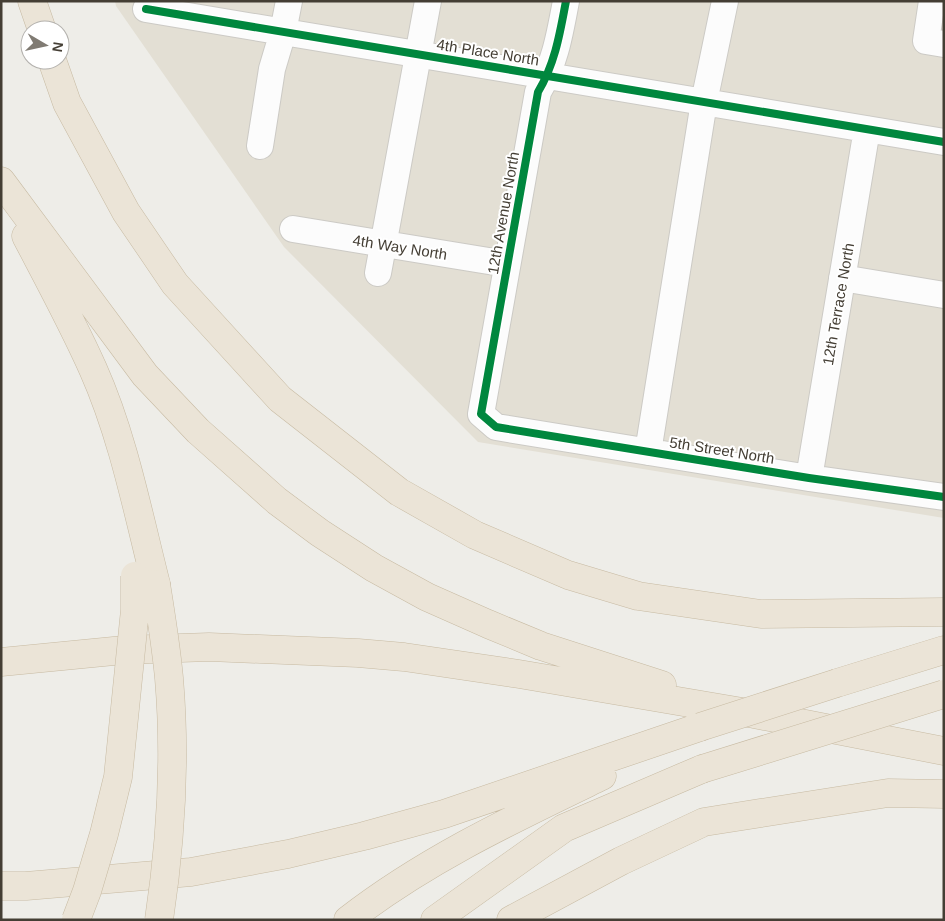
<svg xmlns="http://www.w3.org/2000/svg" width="945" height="921" viewBox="0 0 945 921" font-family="Arial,sans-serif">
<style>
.residential{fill:#e3dfd4}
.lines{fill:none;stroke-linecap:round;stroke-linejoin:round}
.minor-casing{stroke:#cccac5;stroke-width:28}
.highway-casing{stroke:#c7baa2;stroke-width:29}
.minor{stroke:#fcfcfc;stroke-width:26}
.highway{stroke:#ebe4d7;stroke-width:28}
.highway-bridge-casing{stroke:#c7baa2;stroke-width:29;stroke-linecap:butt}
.highway-bridge{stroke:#ebe4d7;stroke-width:28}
.cycleway-casing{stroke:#fff;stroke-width:11}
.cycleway{stroke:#00873e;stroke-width:8}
.labels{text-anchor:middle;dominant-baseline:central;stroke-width:4;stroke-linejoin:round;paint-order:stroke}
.street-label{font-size:15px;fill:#443e34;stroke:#fff}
</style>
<rect width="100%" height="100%" fill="#eeede8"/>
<path class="residential" d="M115,1H944V518L478,442L284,247L116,6Z"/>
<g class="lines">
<defs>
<path id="minor" d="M566,1C560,33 555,64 538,92L481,414L496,427L809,478L944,497
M932,1L926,41L944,44
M146,9L944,142
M260,146L272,69L283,32L289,1
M293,229L507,264
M378,273L428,1
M842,278L944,295
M648,452L704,102L725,1
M809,478L867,129"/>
<path id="highway" d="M32,1L42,30
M52,60L67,103L126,212L175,284L280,399L399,492L475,535L568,575L638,596L761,614L944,612
M1,181L145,375L198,431L277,501L320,533L374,568L427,597L488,624L541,646L662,685
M26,236C49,280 73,324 93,369C123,436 138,513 156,584
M1,662L124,650L209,647L358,653L404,657L519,674L754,714L944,751
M837,683L944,650
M1,886H26L191,872L288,854L364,836L444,814L700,727
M348,920C425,860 515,818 602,776
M435,920L564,828L702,769
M511,920L621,861L704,822L888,793L944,794"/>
</defs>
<use href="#minor" class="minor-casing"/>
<use href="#highway" class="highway-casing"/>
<use href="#minor" class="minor"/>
<use href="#highway" class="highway"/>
<defs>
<path id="highway-bridge" d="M156,584C161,615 166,646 169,678C176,759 171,840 159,920
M700,727L837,683
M702,769L944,694
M76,920L87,891L104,834L118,777L135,610V576"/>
</defs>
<use href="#highway-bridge" class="highway-bridge-casing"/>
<use href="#highway-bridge" class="highway-bridge"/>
<defs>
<path id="cycleway" d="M566,1C560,33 555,64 538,92L481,414L496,427L809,478L944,497
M146,9L944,142"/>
</defs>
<use href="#cycleway" class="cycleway-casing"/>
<use href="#cycleway" class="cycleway"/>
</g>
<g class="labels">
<g class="street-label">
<text transform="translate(488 52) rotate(9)">4th Place North</text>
<text transform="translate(503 213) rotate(-80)">12th Avenue North</text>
<text transform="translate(400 247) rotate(9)">4th Way North</text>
<text transform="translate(838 304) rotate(-80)">12th Terrace North</text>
<text transform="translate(722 450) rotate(9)">5th Street North</text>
</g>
</g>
<rect width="945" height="921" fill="none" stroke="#443e34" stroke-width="5"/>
<g transform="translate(45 45) rotate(99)"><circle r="24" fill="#ffffff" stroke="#b4b2ae"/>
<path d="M0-4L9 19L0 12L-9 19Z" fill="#807b73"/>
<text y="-8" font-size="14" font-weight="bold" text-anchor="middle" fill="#443e34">N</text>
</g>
</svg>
